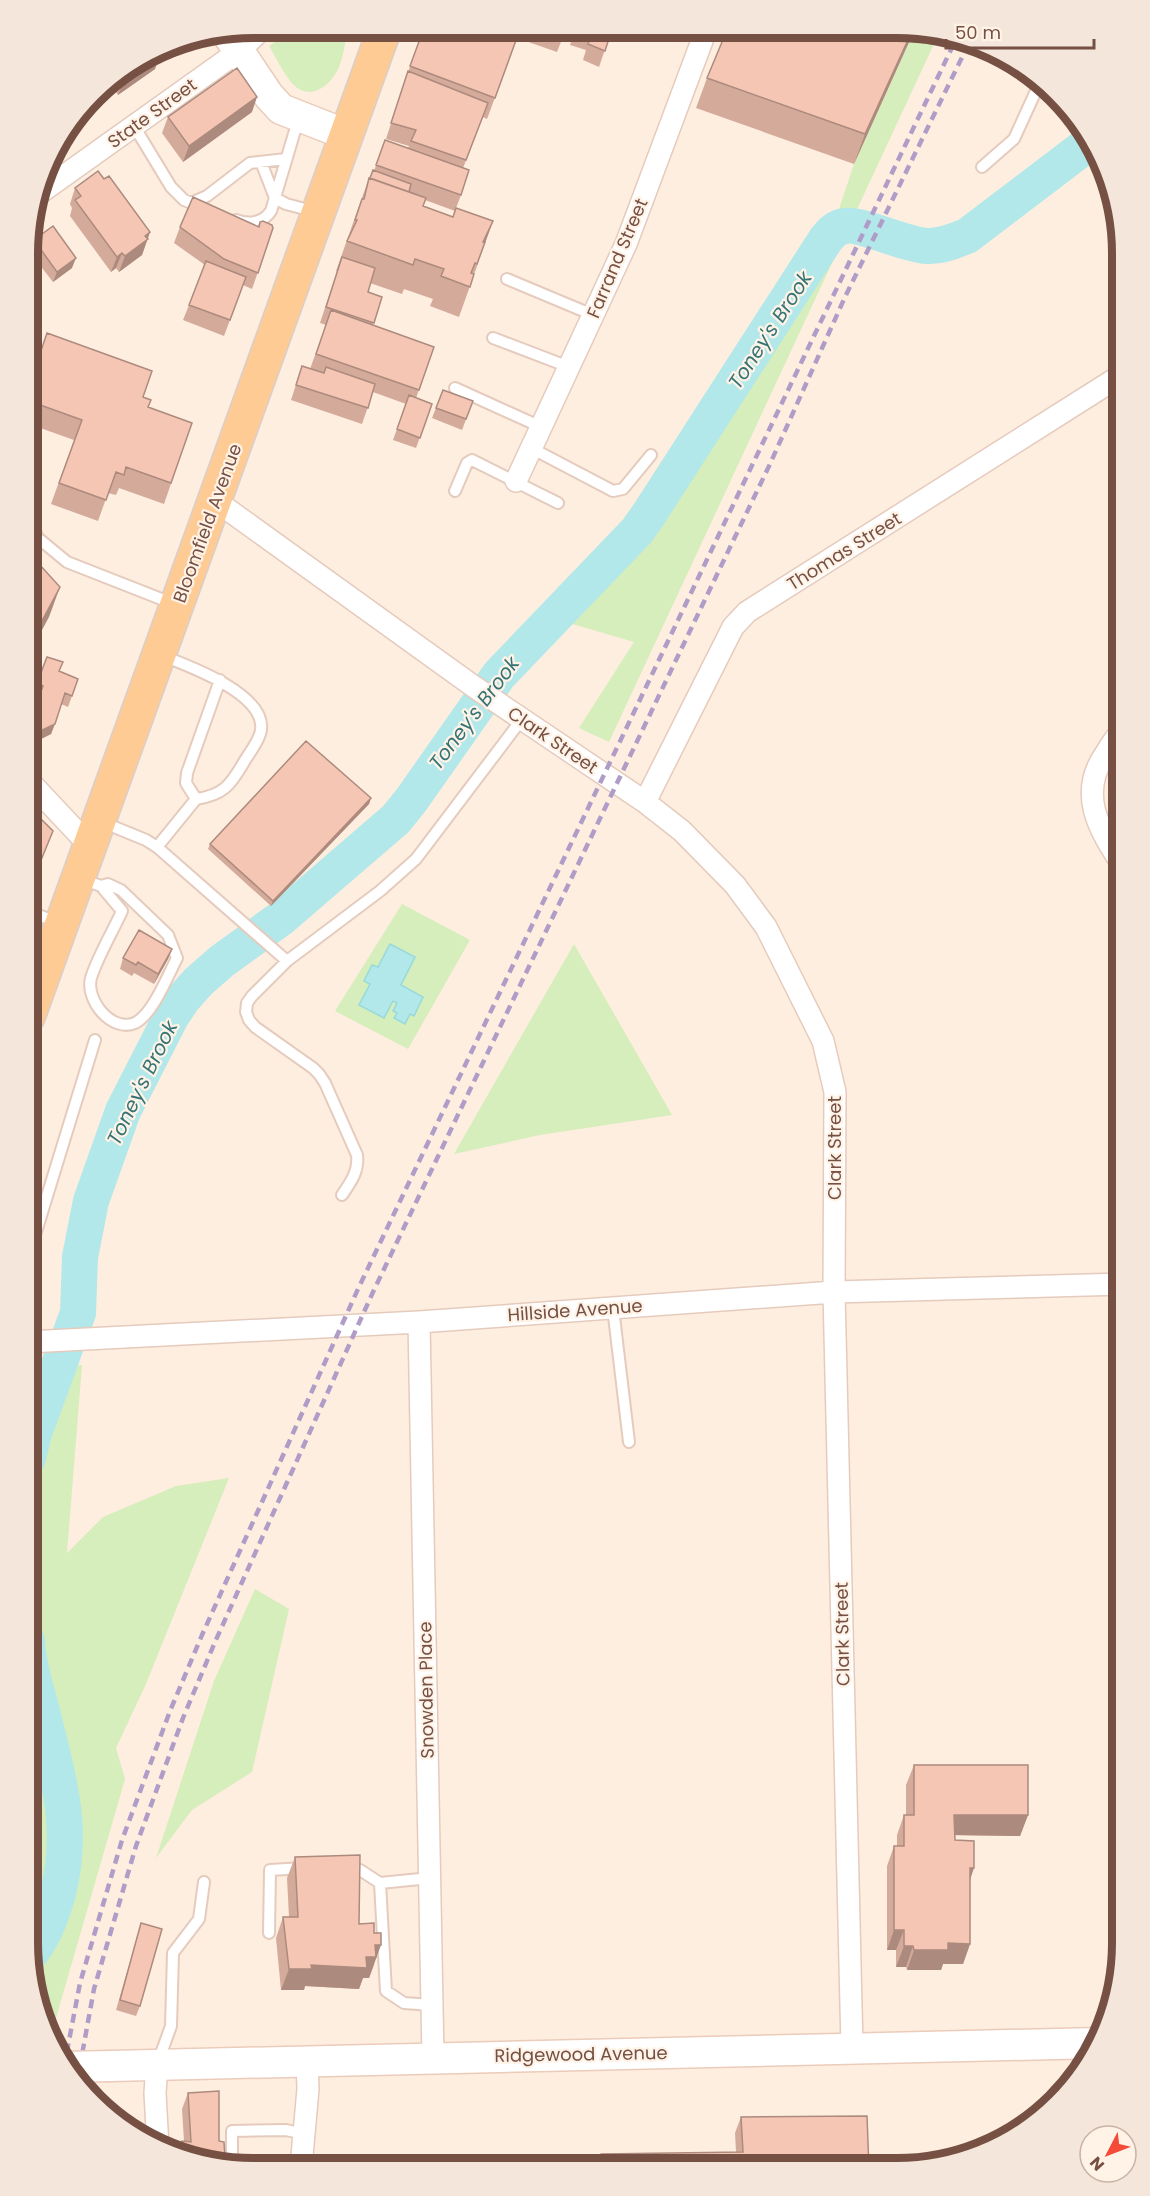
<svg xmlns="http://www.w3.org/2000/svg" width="1150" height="2196" viewBox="0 0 1150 2196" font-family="Poppins,sans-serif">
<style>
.green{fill:#d6edbc}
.water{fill:#b2e8e9;stroke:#97dadc;stroke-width:1.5}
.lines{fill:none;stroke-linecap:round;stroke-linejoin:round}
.river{stroke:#b2e8e9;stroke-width:36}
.lane-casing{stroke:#e5cbbd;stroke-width:14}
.street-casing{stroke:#e5cbbd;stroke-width:24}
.secondary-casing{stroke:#ebcbba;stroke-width:33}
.primary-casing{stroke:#d9cecb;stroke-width:36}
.lane{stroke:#fff;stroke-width:10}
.street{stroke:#fff;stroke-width:21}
.secondary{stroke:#fff;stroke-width:30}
.primary{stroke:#ffcb95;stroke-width:33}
.rail{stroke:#af9dc8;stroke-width:4.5;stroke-dasharray:9 6;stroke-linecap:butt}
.secondary-bridge-casing{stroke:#ebcbba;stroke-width:33;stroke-linecap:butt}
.secondary-bridge{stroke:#fff;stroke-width:30}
.wall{fill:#d4aa9b;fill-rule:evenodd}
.shaded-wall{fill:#ac8b7e}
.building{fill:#f6c6b4;stroke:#ac8b7e;stroke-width:1.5}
.labels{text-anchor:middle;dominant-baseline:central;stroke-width:4.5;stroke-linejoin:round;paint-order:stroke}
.street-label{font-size:18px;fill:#775044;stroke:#fff3e7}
.water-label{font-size:20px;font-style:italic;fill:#357476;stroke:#fff3e7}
.rim{fill:none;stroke:#775044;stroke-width:8}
</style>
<rect width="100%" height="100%" fill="#feeedf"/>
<path class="green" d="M298,27L338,28L347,32C345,42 344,54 340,64C333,85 309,104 291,82C283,72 276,58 269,46Z
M914,31H940L609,742L579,728L634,642L569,623L555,606L638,521L839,209L854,164Z
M402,904L470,940L408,1049L335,1011Z
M574,944L672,1115L540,1135L454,1154Z
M82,1365L67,1553L103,1517L176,1486L229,1478L146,1684L116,1748L125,1779L54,2025L44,2026L39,2016L27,1943L28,1368Z
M255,1589L289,1609L252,1772L192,1810L156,1858L214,1681Z"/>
<path class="water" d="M390,944L415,957L401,985L423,997L414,1016L410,1014L405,1024L394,1018L397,1013L393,1011L397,1003L393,1001L384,1018L359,1005L370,984L364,981L372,965L378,967Z"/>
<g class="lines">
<path class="river" d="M28,1458L34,1433L78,1313L80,1257L91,1201L123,1111L171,1017L183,999L198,982L222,961L280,919L396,819L412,799L499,675L637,531L649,514L826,239C831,233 836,227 845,226C860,223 905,245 927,246C941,247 954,241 967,236L1092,141
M27,1641C28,1664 35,1686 41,1708C57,1773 75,1825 58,1893C52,1915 44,1938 29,1955"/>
<defs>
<path id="lane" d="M134,126L171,187L184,200L202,207
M261,162L275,198L286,204L316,212
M982,167L1014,139L1041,80
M191,203L207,196L250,163L286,159
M236,220C249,225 263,223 271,211L299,117
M507,279L593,315
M493,338L569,367
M455,388L541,427
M531,448L613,491L623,489L651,455
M455,491L467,463L472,460L558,503
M29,517L38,538L67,562L174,604
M163,656C189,666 266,694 261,730C260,740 249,753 244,762C230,786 223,795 196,799
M102,822L146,840L157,847L287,961
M157,847L196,799L186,783L187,773L220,680
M81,879L101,886L108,884L121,890L168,935L177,958C168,975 153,1014 135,1023C112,1033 85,1000 91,978C97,958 113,931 122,911L101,886
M28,911L59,923
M342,1195C351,1182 359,1171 357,1155L325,1083L319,1074L313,1068L255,1027L249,1020L246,1012L247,1003L252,996L287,961L380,891L416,859L522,719
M28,1258L95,1040
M613,1308L629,1442
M345,1867L360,1870L380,1883
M430,1878L380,1883L386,1991L404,2003L432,2005
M269,1933L270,1870L303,1868
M158,2062L171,2026L173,1953L199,1919L204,1882
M232,2167V2131L286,2130L305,2134"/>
<path id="street" d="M37,195L239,51L264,27
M516,481L626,244L706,30
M216,501L473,686L645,802L682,831L735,885L766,927L823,1041L835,1092L834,1292L852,2048
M28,780L89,845
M645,802L733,627L747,612L1123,374
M1123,866C1099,829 1077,794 1106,753C1111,745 1116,736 1123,730
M419,1322L433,2058
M28,1342L419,1322L834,1292L1123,1284
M157,2065L155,2093L158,2147
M301,2167L308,2089L307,2060"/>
<path id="secondary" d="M226,32L269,96L281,109L347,135
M110,2066L1098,2043"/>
<path id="primary" d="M28,1017L385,28"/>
</defs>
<use href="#lane" class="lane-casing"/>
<use href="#street" class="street-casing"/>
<use href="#secondary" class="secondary-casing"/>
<use href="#primary" class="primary-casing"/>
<use href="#lane" class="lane"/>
<use href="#street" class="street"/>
<use href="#secondary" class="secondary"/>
<use href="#primary" class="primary"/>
<path class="rail" d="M64,2067L80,1983L122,1840L170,1711L202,1635L358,1289L957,37
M77,2082L94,1989L136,1846L183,1718L215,1642L373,1292L770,464L845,297L970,41"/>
<defs>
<path id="secondary-bridge" d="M64,2067L110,2066"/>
</defs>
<use href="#secondary-bridge" class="secondary-bridge-casing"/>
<use href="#secondary-bridge" class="secondary-bridge"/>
</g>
<path class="wall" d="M339,28H348L347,31Z
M424,28L519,32L520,29H566L557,52L517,38L487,119L483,117L463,168L461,195L456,208L493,221L459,317L430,306L433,299L404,289L402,294L370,283L368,292L382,297L373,325L434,347L416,398L432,404L416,448L393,440L406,404L373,392L362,424L291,400L302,366L310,369L326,325L320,323L337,271H336L369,178H370L374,171L385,140L408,148L409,146L386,139L403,86ZM425,200L455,211L453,217L423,206Z
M576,29H612L599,67L583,60L586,50L570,45Z
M727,30L914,31L854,164L696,108L707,78Z
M161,47L155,69L118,95L108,81Z
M252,112L183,162L162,133L168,117Z
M104,179L150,232L142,255L119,272L116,268L111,272L70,216L72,208L70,204L75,188Z
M260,222L273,228L252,289L243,285L224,336L183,320L205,265L174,243L180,227L258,226Z
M34,240L72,268L53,282L39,264L36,272L41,278L37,289L30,250Z
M29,385L143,397L148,407L192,423L164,504L119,488L116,495L108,493L98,521L51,504L74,440L29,424Z
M443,390L473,401L462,430L432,418Z
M47,657L59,671L78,679L68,707L61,704L51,734L31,744L28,743V728L40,696L33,694Z
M371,798L369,804L271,906L208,849L210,844Z
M28,806L53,831L33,880L28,878Z
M172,949L168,959L154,984L134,973L132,976L120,969L123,958Z
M914,1765L1028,1815L1020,1836L955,1835V1840L970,1879V1944L963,1964H943L941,1970H907L906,1967H896V1950H887V1866L894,1846H897V1835L904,1815H906V1785Z
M295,1857L359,1924L374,1965L369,1978H363L359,1989L305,1986L304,1990H281L276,1938L283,1917H289L287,1878Z
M141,1923L140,2006L136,2016L116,2010Z
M188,2093L219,2141L223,2167L177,2155L182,2141H184L182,2109Z
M741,2117L869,2169L596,2168L601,2154L736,2152L735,2133Z"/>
<path class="shaded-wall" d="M912,31H914L854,164L865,134Z
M162,48L155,69L118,95L126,74Z
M257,97L252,112L183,162L189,146Z
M493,221L482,251L483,242Z
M150,232L142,255L119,272L125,256Z
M122,253L116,268L111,272L117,257Z
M76,258L72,268L53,282L57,272Z
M39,263L36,274L34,268Z
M41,278L37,289L29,294V287Z
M60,587L49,617L28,656V647Z
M55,724L51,734L31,744L34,734Z
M371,798L369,804L271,906L273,901Z
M172,949L168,959L154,984L158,974Z
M954,1815H1028L1020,1836L947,1835Z
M970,1868H974L967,1889Z
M894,1930H904L896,1950H887Z
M948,1943L970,1944L963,1964H943L941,1970H907L914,1950Z
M375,1945H381L369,1978H363L359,1989L305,1986L304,1990H281L289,1969L366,1957Z
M904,1946H913L906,1967H896Z
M194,2159H207L206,2162Z"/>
<path class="building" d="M424,28L510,29L519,32L495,98L410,66Z
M510,29H520L518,32Z
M541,29H566L563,37Z
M576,29H612L605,51L588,44L592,34Z
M727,30L912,31L865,134L707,78Z
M161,47L162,48L126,74L123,71Z
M237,68L257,97L189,146L168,117Z
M408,71L488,103L466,160L411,141L416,130L391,123Z
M385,140L469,170L461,195L376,165Z
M373,170L411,184L409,192L418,195L370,178Z
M98,171L104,179L109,176L150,232L145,236L148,239L125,256L122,253L117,257L75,200L81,196L75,188Z
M369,178L426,198L423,206L453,217L456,208L493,221L483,242H485L477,264L475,263L471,273L474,274L470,287L441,276L444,269L415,259L413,265L347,241L357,220H355L362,199H364Z
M193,197L259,227L260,222L263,221L272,225L273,228L258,273L224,259L180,227Z
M53,226L76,258L57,272L34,240Z
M29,248L39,263L34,268L41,278L29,287Z
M342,257L375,268L368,292L382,297L374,323L326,307Z
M206,261L246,277L230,320L189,305Z
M331,310L434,347L419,390L316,354Z
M47,333L152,371L143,397L151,400L148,407L192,423L171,483L126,467L124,475L116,472L106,500L59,483L82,420L29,401V386Z
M302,366L324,373L326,367L375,384L368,408L296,385Z
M443,390L473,401L466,419L436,408Z
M409,395L432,404L420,438L397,429Z
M29,553L60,587L28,647Z
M47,657L63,662L59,671L78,679L72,696L65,693L55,724L34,734L28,731V729L43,686L37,683Z
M306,741L371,798L273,901L210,844Z
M28,806L53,831L39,865L28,861Z
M139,930L172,949L158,974L138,962L136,965L123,958Z
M914,1765H1028V1815H954L955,1840L974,1841V1868H970V1944L948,1943V1950H914L913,1946H904V1930H894V1846H904V1815H914Z
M360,1855L359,1924L374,1923V1933H381V1945H375L376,1957H366L367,1968L311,1965L312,1969H289L283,1917H298L295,1857Z
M141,1923L162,1929L140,2006L120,2000Z
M219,2091V2141L224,2142L225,2159H223V2167L207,2163V2159H194L183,2156L182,2141L191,2142L188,2093Z
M867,2116L869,2169L601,2168V2154L743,2152L741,2117Z"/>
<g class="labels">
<g class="street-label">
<text transform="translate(152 113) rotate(-36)">State Street</text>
<text transform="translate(617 258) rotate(-67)">Farrand Street</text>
<text transform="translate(207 523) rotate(-70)">Bloomfield Avenue</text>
<text transform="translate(844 551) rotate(-32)">Thomas Street</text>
<text transform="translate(553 740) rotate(34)">Clark Street</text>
<text transform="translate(834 1148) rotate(-90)">Clark Street</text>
<text transform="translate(575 1310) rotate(-4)">Hillside Avenue</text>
<text transform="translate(842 1634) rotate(-91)">Clark Street</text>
<text transform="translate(426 1690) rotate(-91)">Snowden Place</text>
<text transform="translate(581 2054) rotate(-1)">Ridgewood Avenue</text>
</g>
<g class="water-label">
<text transform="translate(770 330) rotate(-57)">Toney's Brook</text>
<text transform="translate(474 713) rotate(-53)">Toney's Brook</text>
<text transform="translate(142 1083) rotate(-64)">Toney's Brook</text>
</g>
</g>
<path d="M0 0H1150V2196H0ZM253 38H897A215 215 0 0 1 1112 253V1943A215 215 0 0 1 897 2158H253A215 215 0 0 1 38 1943V253A215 215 0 0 1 253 38Z" fill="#f4e6da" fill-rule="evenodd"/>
<path class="rim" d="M253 38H897A215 215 0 0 1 1112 253V1943A215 215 0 0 1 897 2158H253A215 215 0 0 1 38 1943V253A215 215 0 0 1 253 38Z"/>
<g transform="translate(1108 2154) rotate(228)"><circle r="28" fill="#fff3e7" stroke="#c9b2a6" stroke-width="1.5"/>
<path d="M0-4.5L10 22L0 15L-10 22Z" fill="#f44b38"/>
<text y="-9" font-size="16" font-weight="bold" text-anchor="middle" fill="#775044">N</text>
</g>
<path d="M946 39v9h148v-9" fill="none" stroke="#775044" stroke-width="3"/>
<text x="955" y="39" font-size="18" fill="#775044" stroke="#fff3e7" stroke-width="4.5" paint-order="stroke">50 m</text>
</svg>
